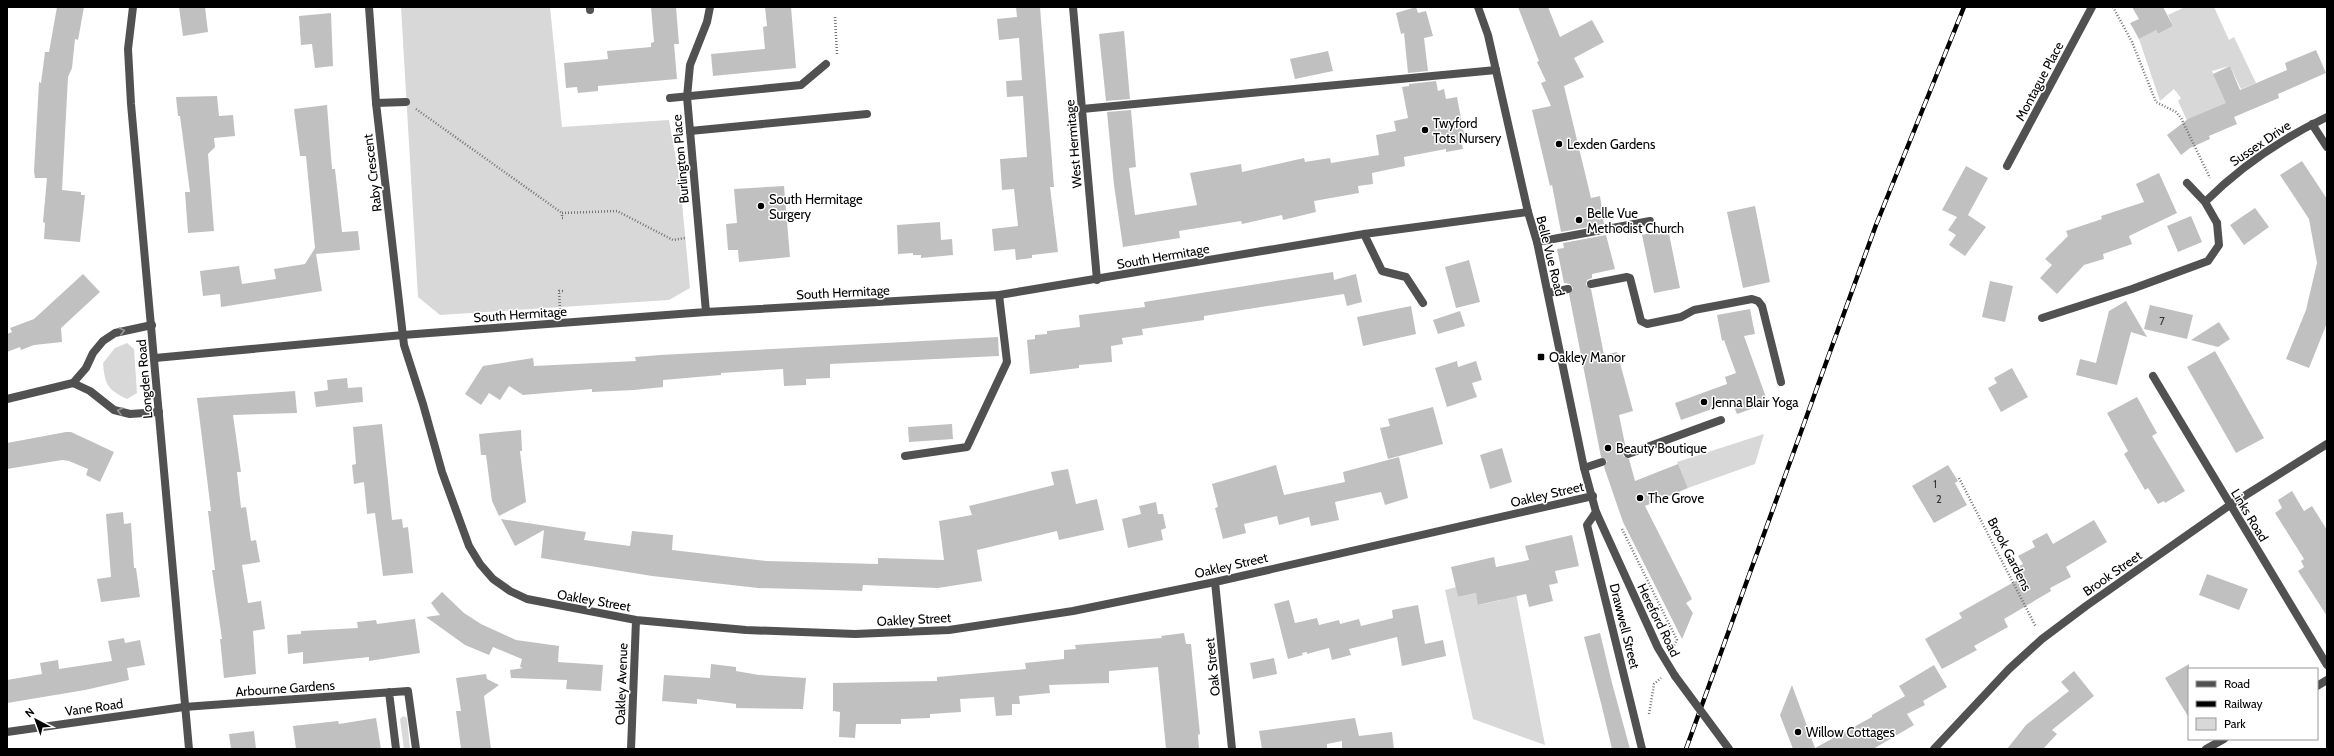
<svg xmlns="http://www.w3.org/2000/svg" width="2334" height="756" viewBox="0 0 2334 756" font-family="Cabin,sans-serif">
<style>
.green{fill:#d8d8d8}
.building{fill:#c0c0c0}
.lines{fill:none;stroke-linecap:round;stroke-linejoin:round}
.path{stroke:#737373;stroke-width:2.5;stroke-dasharray:1 2;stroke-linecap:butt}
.service{stroke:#515151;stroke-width:8}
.minor{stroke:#515151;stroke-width:8}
.tertiary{stroke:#515151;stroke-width:8}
.rail-casing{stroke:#000;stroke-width:4.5}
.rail{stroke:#fff;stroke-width:3;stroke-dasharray:9;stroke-linecap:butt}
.tertiary-bridge{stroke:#515151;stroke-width:8}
.oneway{stroke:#979797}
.poi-dot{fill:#000;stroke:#fff;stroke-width:1.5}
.labels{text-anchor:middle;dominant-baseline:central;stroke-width:3;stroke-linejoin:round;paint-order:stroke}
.number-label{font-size:11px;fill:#303030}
.street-label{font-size:13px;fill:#000;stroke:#fff}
.poi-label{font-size:13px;fill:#000;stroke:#fff;text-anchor:start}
</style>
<rect width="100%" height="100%" fill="#fff"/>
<path class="green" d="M401,7H550L562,127L669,120L680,181L690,288L669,300L440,315L418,297Z
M2185,7H2214L2229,40L2234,37L2256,83L2241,89L2230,66L2212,71L2227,103L2190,127L2178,101L2181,98L2174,89L2160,101L2139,39L2146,35L2150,20L2158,34L2173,26L2168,15Z
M127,343L134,349L137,393L127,399C107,389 105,385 103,363L115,348Z
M1764,434L1755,464L1688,488L1677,462Z
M1511,567L1545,745L1473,719L1445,590L1456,587L1458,597L1476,593L1479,605L1501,600Z
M403,716L407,718L410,749H404L400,719Z"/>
<path class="building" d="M57,7H84L78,40L75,39L72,68L68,77L62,190L81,192V195H85L80,242L44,239L45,223L43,222L47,178H35L34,171L39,82L41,83L45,52H49Z
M179,7H205L208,32L183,36Z
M651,7H676L679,44H674L677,79L598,86V91L578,93L577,87L566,88L564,63L608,59L607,51L651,47V43L654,42Z
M765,7H791L796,68L713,76L711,54L765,49L763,27L767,26Z
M1016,7H1040L1054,187H1050L1058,252L1032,255V258L1016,260L1015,249L994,251L992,229L1018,226L1014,189L1002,190L1000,159L1027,157L1023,96L1007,97L1006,81L1022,80L1019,38L999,40L997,19L1017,17Z
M1416,7L1418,13L1426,11L1433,36L1424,38L1428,71L1408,73L1404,33L1401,34L1396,13Z
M1518,7H1548L1560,37L1592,20L1604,42L1574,58L1584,77L1564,86L1591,198L1600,196L1604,224L1561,232L1552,185L1550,186L1532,110L1551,106L1541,83L1546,81L1537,62L1539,61Z
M2132,7H2163L2173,26L2158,34L2156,30L2139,39L2130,23L2139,19Z
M331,13L333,66L315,68L312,44L301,45L299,16Z
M1124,31L1130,99L1106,101L1099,34Z
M2316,50L2326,73L2278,94L2279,98L2234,117L2237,124L2209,136L2210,139L2190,148L2181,155L2167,135L2188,119L2226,103L2213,74L2230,66L2240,90L2287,70L2285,63Z
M1328,51L1333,71L1295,79L1290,59Z
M1436,81L1438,91L1444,89L1446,99L1457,97L1465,139L1461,140L1463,149L1446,152V149L1404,157L1405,166L1372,173L1373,184L1358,186L1359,193L1314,201L1316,212L1283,220L1282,215L1242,224L1241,221L1179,231L1180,238L1123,247L1114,185L1107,112L1131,110L1136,167L1129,168L1135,215L1197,205L1190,173L1241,164L1242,172L1304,158L1305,162L1330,158L1331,163L1379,155L1376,135L1396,131L1394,121L1408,118L1402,87L1409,86V84Z
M217,96L219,116L233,115L235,136L214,138L215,147L208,154L214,231L188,233L185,192H190L180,116H178L176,97Z
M327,105L332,169H335L342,232L358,231L360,250L316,254L322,291L221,307L220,294L203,296L200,271L239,266L242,284L276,279L274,269L305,264L315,248L306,156H300L294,109Z
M2302,161L2327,199V323L2309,368L2286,359L2306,310L2317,263L2309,219L2280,175Z
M1966,166L1988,178L1968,215L1986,227L1965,256L1949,245L1956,235L1948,230L1957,217L1942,210Z
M2159,173L2177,213L2129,236L2132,244L2103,254L2104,259L2084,265L2057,294L2040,278L2052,265L2045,259L2068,236L2066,231L2102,219L2101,216L2144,202L2136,184Z
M784,186L790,257L739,262L738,250H728L726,224L737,223L734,189Z
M1755,206L1770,282L1743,288L1727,212Z
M2255,208L2269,227L2244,245L2230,225Z
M2191,216L2202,242L2178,252L2167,226Z
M940,222L941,240L952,239L953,255L921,258V255H913V253L898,254L897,225Z
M1668,229L1680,288L1654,293L1642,235Z
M1606,235L1615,269L1592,274V278L1587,280L1586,285L1591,289L1604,355L1617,352L1633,411L1619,415L1626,449L1623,456L1629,459L1635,481L1678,464L1688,488L1645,506L1692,599L1686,603L1693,613L1682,639L1623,522L1604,467L1607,461L1601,457L1569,294L1573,288L1570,284L1564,283L1557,249L1564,248L1563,243Z
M1469,260L1480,302L1456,308L1445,267Z
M1333,272L1334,280L1356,274L1362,302L1347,306L1344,294L1204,316V320L1142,329L1143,335L1122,338L1123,344L1111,346L1112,362L1079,365V368L1030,374L1027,340L1035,339V335L1047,334V331L1080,327L1079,315L1145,307L1144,302Z
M83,274L100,292L61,328L62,342L34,345L21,350L20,347L7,352V334L12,332L10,328L34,319Z
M1990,281L2013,286L2005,322L1982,317Z
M2126,301L2147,337L2131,332L2117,385L2076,375L2080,359L2096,363L2109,311Z
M2150,305L2193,315L2187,339L2144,329Z
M1411,306L1416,334L1363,346L1357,317Z
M1750,309L1755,334L1744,336L1768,403L1737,414L1732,402L1681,420L1675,403L1727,384L1725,377L1736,373L1724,340L1722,341L1717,315Z
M1460,311L1465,326L1438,334L1433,320Z
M2219,322L2230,339L2218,347L2191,340Z
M998,337L999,356L830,364V378L806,379V385L784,386L783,369L721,373V375L663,380V387L634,390L592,392V389L523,395L509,386L500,400L489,393L481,405L465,394L483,366L533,358L534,366L636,361L635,357L660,355Z
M2215,351L2264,438L2236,453L2187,367Z
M1457,361L1458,367L1476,361L1482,380L1472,383L1477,397L1447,407L1435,368Z
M2012,368L2028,397L2001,412L1988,388L1997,383L1994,378Z
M347,378L348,388L362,387L363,402L316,407L314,392L328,390L327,380Z
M295,391L297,413L233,415L241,472H237L241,508L246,507L251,541L256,540L260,562L242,565L248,603L261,601L265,629L253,631L256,674L224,678L220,639H222L212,570H215L208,511H211L197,398Z
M2137,397L2157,433L2152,436L2185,491L2165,503L2164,501L2158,504L2148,488L2145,490L2124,454L2128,451L2107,413Z
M1433,407L1443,444L1388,459L1380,428L1390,426L1388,419Z
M382,424L392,520L402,519L403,528L408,527L413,573L383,576L375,513L367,514L364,482L354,484L352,465L356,464L353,427Z
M952,424L953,439L909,442L908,427Z
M521,430L522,451H520L526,502L499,516L492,501L486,455H481L479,434Z
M66,432H71L114,452L100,482L86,475L88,469L69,461L62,460L7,469V443Z
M1502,448L1512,482L1490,489L1480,455Z
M1399,457L1408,498L1385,505L1381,492L1335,502L1339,520L1311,526L1309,517L1279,525L1277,516L1244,524L1246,533L1223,539L1215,508L1218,507L1212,484L1276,465L1284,495L1345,482L1343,472Z
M1948,465L1958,481L1955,483L1967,505L1934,523L1912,486Z
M1068,469L1076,504L1097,499L1104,530L1059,540L1057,531L977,550L982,581L938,588L863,585L862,591L758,588L652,576L541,558L544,530L515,546L501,519L586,532L584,540L630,546L632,531L673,535L672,550L766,561L878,564V558L944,560L939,521L972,515L969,506L1054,485L1051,472Z
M2292,491L2304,511L2312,506L2327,530V616L2298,571L2304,567L2301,561L2304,559L2275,513L2282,508L2278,500Z
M1156,502L1158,514H1163L1166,528L1161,530L1163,540L1128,548L1122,519L1141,514L1139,506Z
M123,512L124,524L131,523L134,568H136L140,597L101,602L97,579L111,577L106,514Z
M2094,520L2107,542L2066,567L2071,577L2050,588L2051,591L2004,619L2008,627L1974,646L1977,650L1942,669L1925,639L1962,618L1959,613L2021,578L2016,568L2023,564L2018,556L2035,547L2032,541L2047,533L2053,544Z
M1572,535L1579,566L1555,571L1558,583L1549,585L1553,601L1529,607L1526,594L1478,605L1476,593L1458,597L1451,567L1494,557L1496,567L1529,560L1525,546Z
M2207,574L2248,589L2239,610L2199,595Z
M442,592L464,613L481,624L516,640L559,646L558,662L603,665L601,691L566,689L567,680L511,678L510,670L523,668L520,667L522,659L493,647L489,655L465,645L426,617L440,615L431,603Z
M1289,600L1295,623L1317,618L1319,625L1339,620L1340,624L1359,619L1361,626L1393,618L1392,610L1418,605L1425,644L1443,640L1446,656L1402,666L1397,637L1349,649L1351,655L1332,660L1329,648L1307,654V652L1302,653L1303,655L1288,659L1274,604Z
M415,619L420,653L369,661V657L303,664V652L288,654L287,635L301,634V631L358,628L357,622L376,620L377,624Z
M1184,633L1186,644H1191L1200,734L1198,735L1199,749H1166L1158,667L1109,671V683L1049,685L1050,693L1019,696L1020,704H1012V715L996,716L994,697L960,699L961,712L930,714V718L901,719V724H856L855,738L839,737L840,712L833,711V683L937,681V677L1026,669L1025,663L1064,659V650L1076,649L1075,645L1162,638L1161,636Z
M1600,633L1612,683L1630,749H1612L1602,707L1584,637Z
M124,638L125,643L140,640L145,665L127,668L129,680L85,690L7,703V680L42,674L40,663L58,660L59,669L112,661L108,641Z
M1274,658L1277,674L1253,679L1250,663Z
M711,664L736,667V671L759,675L806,678L803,709L736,708V704L697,699V704L662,701L664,675L710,678Z
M2189,664V718L2165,678Z
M1934,665L1947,687L1923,701L1925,705L1907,714L1914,725L1873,749H1793L1780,715L1792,685L1815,748L1872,717V715L1905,696L1899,686Z
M2074,671L2094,696L2052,730L2057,734L2043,749H2007L2026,725L2069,691L2061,682Z
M486,674L487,679L499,685L484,696L491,749H461L456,711H461L456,678Z
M376,718L381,749H296L293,726L338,721L339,724Z
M1355,718L1359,736L1392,732L1394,749H1342V741L1327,744V749H1262L1259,731Z
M254,731L256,749H231L229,734Z"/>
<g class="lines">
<path class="path" d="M2113,7L2132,42L2156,102L2176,112L2181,118L2210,178
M835,17L837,55
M416,109L562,213
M563,218H562V213L617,211L673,240L685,238
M560,309L559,291H563
M1959,478L2036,627
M1622,529L1677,640L1673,647
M1649,714L1654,684L1661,678"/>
<path class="service" d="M590,7V10
M670,98L801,85L826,64
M376,103L406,102
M1082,109L1496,70
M690,131L867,114
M1537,242L1650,221
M1591,284L1627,277L1630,278L1641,321L1647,324L1681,317L1694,310L1752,299L1758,301L1762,306L1781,382
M1548,293L1568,289
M2042,318L2132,289L2208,261L2219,245L2217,223
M1628,454L1721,420
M905,456L967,447L1007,362L999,295
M1584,468L1602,462"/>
<path class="minor" d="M369,7L376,103L404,345L423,404L442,472L469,546L480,564L493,579L510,591L527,599L636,620L746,630L855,634L949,630L1073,611L1215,582L1593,496
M1073,7L1097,280
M2312,124L2327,147
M2007,166L2092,7
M2187,183L2205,202L2217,223
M2205,202C2241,166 2281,139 2327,117
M1364,234L1382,271L1406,277L1423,303
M706,312L687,97L690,65L707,22L710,7
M152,325L115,333L103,341L93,353L86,368L73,383L90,391L114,410L130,414L159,412
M155,358L403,335L706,312L999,295L1364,234L1528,212
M2153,376L2327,665
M7,399L73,383
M1596,512L1587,525L1642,749
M1215,582L1232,749
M2317,686L2327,680
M389,692L396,749
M7,732L184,707L408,691L416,749
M631,749L636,620
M1934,749L2009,669L2042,639L2086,606L2230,505L2327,444
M2206,749L2224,739"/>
<path class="tertiary" d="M133,7L128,49L131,104L189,749
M1478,7L1488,35L1528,212L1537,242L1584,468L1596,512L1658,648L1675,676"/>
<defs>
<path id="rail" d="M1686,749L1876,225L1964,7"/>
</defs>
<use href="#rail" class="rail-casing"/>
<use href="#rail" class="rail"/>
<path class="tertiary-bridge" d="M1675,676L1729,749"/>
</g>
<defs><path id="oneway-chevron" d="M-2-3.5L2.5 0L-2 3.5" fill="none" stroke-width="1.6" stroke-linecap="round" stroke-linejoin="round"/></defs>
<g class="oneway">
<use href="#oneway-chevron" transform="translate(122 331) rotate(-13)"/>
<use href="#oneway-chevron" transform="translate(120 411) rotate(-166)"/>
</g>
<g class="poi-dot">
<circle cx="1425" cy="130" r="4"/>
<circle cx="1559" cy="144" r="4"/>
<circle cx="761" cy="206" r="4"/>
<circle cx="1579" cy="220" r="4"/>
<rect x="1537" y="353" width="8" height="8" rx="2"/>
<circle cx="1704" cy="402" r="4"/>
<circle cx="1608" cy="448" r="4"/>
<circle cx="1640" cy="498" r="4"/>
<circle cx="1798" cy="732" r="4"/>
</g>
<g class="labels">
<g class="number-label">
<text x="2162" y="321">7</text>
<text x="1935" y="484">1</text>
<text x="1939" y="499">2</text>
</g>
<g class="street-label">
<text transform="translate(2039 81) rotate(-62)">Montague Place</text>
<text transform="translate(2260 143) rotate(-34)">Sussex Drive</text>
<text transform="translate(1073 144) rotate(-95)">West Hermitage</text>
<text transform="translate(680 159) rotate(-95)">Burlington Place</text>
<text transform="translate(372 173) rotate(-97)">Raby Crescent</text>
<text transform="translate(1163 256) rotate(-10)">South Hermitage</text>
<text transform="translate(1551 256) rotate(76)">Belle Vue Road</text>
<text transform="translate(843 292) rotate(-3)">South Hermitage</text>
<text transform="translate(520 314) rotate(-4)">South Hermitage</text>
<text transform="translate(144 379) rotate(-95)">Longden Road</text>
<text transform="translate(1547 494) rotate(-13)">Oakley Street</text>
<text transform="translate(2250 515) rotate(59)">Links Road</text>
<text transform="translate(2010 554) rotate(63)">Brook Gardens</text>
<text transform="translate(1231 565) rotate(-13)">Oakley Street</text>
<text transform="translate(2112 573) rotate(-35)">Brook Street</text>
<text transform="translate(594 600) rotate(10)">Oakley Street</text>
<text transform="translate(914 619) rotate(-3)">Oakley Street</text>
<text transform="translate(1659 620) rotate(64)">Hereford Road</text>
<text transform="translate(1625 626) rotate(76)">Drawwell Street</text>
<text transform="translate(1212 667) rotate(-96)">Oak Street</text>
<text transform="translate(621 684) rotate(-88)">Oakley Avenue</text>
<text transform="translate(285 688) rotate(-4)">Arbourne Gardens</text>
<text transform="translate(94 707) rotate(-8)">Vane Road</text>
</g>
<g class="poi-label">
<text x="1433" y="123">Twyford<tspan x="1433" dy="15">Tots Nursery</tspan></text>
<text x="1567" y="144">Lexden Gardens</text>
<text x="769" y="199">South Hermitage<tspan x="769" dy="15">Surgery</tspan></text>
<text x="1587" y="213">Belle Vue<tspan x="1587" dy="15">Methodist Church</tspan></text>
<text x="1549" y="357">Oakley Manor</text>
<text x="1712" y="402">Jenna Blair Yoga</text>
<text x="1616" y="448">Beauty Boutique</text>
<text x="1648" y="498">The Grove</text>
<text x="1806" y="732">Willow Cottages</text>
</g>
</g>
<rect width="2334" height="756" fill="none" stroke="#000000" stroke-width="16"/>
<rect x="2188" y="668" width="130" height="72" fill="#ffffff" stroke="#999999"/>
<rect x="2196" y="681" width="20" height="6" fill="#515151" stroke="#999999"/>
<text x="2224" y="688" font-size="12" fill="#000000">Road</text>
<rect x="2196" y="701" width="20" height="6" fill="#000000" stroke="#999999"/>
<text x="2224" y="708" font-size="12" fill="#000000">Railway</text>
<rect x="2196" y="718" width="20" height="12" fill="#d8d8d8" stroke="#999999"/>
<text x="2224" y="728" font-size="12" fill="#000000">Park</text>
<g transform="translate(36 720) rotate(319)" stroke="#ffffff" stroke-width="3" paint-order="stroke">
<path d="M0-3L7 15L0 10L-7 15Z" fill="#000000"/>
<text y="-6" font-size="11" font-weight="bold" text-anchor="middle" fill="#000000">N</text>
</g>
</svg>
